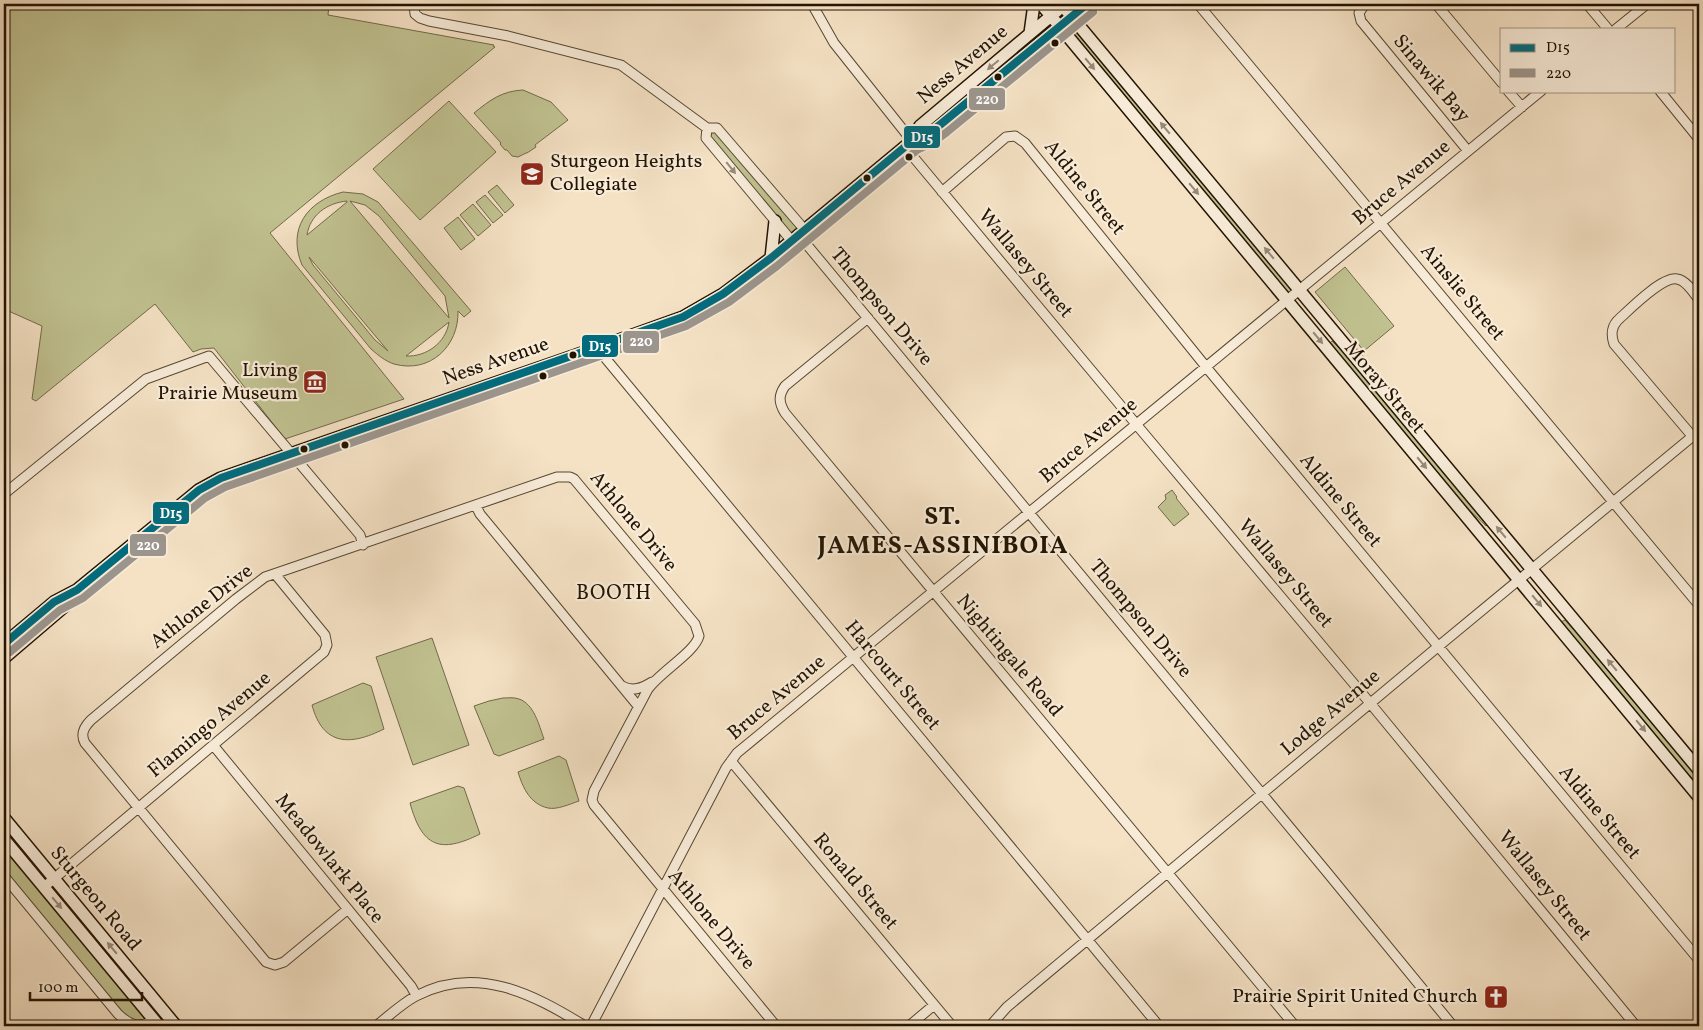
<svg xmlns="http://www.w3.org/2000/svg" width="1703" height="1030" viewBox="0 0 1703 1030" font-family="Vollkorn,serif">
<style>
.green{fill:#c1c291;stroke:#726a49;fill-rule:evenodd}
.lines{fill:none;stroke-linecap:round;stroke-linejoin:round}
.street-casing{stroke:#574732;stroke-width:11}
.secondary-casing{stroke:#221301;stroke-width:14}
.street{stroke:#f8ecd9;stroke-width:9}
.secondary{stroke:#f8ecd9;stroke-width:11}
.bus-1-casing{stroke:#f8ecd9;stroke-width:11}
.bus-2-casing{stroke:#f8ecd9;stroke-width:11}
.bus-1{stroke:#026c7e;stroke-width:8}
.bus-2{stroke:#9c958d;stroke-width:8}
.oneway{fill:#988a78}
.bus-dot{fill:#221301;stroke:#f8ecd9;stroke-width:2}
.labels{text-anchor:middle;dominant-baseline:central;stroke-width:4.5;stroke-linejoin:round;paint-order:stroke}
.street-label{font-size:20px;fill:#221301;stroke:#f8ecd9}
.poi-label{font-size:20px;fill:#221301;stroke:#f8ecd9;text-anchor:end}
.neighbourhood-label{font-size:21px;letter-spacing:1px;fill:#221301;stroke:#f8ecd9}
.district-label{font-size:25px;font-weight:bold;letter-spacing:1px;fill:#221301;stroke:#f8ecd9}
.line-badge{stroke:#f8ecd9;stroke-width:2}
.badge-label{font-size:14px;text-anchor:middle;font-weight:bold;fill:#fff}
</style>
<rect width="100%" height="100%" fill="#f5e2c5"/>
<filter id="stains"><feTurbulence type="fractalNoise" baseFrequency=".004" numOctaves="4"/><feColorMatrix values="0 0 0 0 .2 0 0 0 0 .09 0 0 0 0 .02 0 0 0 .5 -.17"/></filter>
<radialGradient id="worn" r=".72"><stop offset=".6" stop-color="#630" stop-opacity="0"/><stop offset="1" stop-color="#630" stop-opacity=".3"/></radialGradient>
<path class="green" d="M4,4H329L328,15L494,45L493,46L495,47L270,233L404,399L285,439L214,348L201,349L193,352L155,304L36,401L32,399L42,326L4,309Z
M1072,17L1300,290L1287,301L1059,27Z
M523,90L551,102L568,120L535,145L536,147L527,153H526L518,157L512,156L507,150H505L500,144L501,143L474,113C490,100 502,91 523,90Z
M449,101L496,152L420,220L373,169Z
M707,128H717L804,229L791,240L706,138Z
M497,185L514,205L505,213L488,192Z
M343,192L363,194L378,202L471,311L464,317L458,311C459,346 430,374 394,364C385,361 378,355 371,349L302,265C287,229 307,201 343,192ZM347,201V202L307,235C310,215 327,203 347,201ZM350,201L365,205L379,216L445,296L449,318ZM309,257L388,351L375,340L313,265ZM449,322C446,343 426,357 406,356Z
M485,195L503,215L493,223L476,202Z
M473,204L491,225L478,236L460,215Z
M458,217L475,239L461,250L444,228Z
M1345,267L1394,326L1364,351L1315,292Z
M1332,341L1351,360L1488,524L1486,526L1463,504L1330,343Z
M1172,490L1177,497L1176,498L1189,514L1174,526L1158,507L1166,499L1165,495Z
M1565,620L1587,644L1699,779V788L1561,622Z
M432,638L469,745L413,765L376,657Z
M363,683L371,686L384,729C350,746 323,746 312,705Z
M503,698C508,698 514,697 519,699C534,704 539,725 544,739L499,756L494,754L474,706L489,701Z
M559,756L566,760L579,801C570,804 557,810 548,808C530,804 523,788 518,772Z
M458,786L464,788L480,834C440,854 422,847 410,803Z
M4,818L176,1026L129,1024L4,876Z"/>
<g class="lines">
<defs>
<path id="street" d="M414,4L415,14L420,18L429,21L508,36L621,65L707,128H717L804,229
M812,4L834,43L912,141
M1198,4L1699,605
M1365,4L1359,13L1361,21L1468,151
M1436,4L1502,83
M1587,4L1608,29
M1616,29L1647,4
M1508,91L1522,107
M1660,91L1699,139
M707,128L706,138L791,240
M905,147L1141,430L1370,703L1636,1026
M942,192L1006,137L1015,136L1025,143L1211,373L1699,960
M798,234L1326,871L1453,1026
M868,318L785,386C778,396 779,403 785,413L1295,1026
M602,346L606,359L1159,1026
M1693,437L1614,344C1611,335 1611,328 1617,321C1628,311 1662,276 1677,279C1686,280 1694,293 1699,300
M4,494L146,379L209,356L360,535L363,545
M476,506L480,514L638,706
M622,686C633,692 642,688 652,682
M213,745L411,986L416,995
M731,761L952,1026
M4,876L118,1014C130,1025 138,1029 154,1020
M44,887L324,652L327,645L325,635L275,574
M348,909L284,962L275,965L266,962L85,743C80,734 84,727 91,720L236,599L265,577L557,477H570L574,479L695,624L699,636C695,652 660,672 648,689L594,791L592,800L594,805L776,1026
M376,1026C389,1016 401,1004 416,996C476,964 533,994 585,1026
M591,1026L726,768L737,753L1541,91
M909,1026L934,1005
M990,1026L1007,1007L1434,650L1699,431"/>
<path id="secondary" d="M1041,4L1699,797
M1061,4L1699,770
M1030,33L1034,4
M912,141L920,126L1057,11
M771,258L775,221
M4,644L54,602L77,590L199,490L221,478L602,346L683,317L723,294L771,258L912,141L927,135L941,124L1087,4
M4,658L66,605L76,592
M4,818L176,1026
M4,839L159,1026"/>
</defs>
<use href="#street" class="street-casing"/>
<use href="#secondary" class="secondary-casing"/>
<use href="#street" class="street"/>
<use href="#secondary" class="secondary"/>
<defs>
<path id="bus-1" d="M4,644L54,602L77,590L199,490L221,478L683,317L723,294L771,258L912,141L927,135L941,124L1087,4"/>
<path id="bus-2" d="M10,652L60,610L83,598L205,498L225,487L686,326L729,302L777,266L917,150L932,143L947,132L1093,12"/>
</defs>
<use href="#bus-1" class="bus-1-casing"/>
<use href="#bus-2" class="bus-2-casing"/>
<use href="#bus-1" class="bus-1"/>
<use href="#bus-2" class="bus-2"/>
</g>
<defs><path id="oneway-solid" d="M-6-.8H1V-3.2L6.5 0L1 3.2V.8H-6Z" transform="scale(1.25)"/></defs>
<g class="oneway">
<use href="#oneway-solid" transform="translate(1090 64) rotate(50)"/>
<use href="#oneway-solid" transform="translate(993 65) rotate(140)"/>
<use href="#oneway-solid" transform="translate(1165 128) rotate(-130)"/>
<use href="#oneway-solid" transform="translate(731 168) rotate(51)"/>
<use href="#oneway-solid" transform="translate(1194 189) rotate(50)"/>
<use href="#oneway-solid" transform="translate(1269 253) rotate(-130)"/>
<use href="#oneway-solid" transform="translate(1318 338) rotate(50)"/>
<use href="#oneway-solid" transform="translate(1422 463) rotate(50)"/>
<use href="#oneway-solid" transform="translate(1501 532) rotate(-130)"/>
<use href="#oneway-solid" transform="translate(1537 601) rotate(50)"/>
<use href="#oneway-solid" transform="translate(1612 665) rotate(-130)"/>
<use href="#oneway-solid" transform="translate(1641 726) rotate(50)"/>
<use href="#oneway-solid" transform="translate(57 903) rotate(50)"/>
<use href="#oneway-solid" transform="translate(112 948) rotate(-130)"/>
</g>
<defs>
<symbol id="school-square" viewBox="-11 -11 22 22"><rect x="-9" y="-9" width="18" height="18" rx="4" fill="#8f2418" stroke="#f8ecd9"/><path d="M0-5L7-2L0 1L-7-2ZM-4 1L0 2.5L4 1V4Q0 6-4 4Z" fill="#fff"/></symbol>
<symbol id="museum-square" viewBox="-11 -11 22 22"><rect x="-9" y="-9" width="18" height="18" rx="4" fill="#8f2418" stroke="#f8ecd9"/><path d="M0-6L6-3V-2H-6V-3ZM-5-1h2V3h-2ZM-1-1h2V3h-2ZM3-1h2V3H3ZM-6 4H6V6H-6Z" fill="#fff"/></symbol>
<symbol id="church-square" viewBox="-11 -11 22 22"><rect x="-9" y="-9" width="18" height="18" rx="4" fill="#8f2418" stroke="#f8ecd9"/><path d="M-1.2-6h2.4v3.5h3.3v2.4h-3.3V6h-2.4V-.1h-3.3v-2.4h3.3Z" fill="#fff"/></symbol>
</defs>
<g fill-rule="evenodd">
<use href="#school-square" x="518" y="160" width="28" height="28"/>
<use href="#museum-square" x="301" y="368" width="28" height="28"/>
<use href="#church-square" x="1482" y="983" width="28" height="28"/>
</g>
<g class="bus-dot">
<circle cx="1055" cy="43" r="4.5"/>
<circle cx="998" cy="77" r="4.5"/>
<circle cx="909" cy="157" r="4.5"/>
<circle cx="867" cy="178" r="4.5"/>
<circle cx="573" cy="355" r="4.5"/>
<circle cx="543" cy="376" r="4.5"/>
<circle cx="345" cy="445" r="4.5"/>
<circle cx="304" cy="449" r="4.5"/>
</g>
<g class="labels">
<g class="street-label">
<text transform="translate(963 65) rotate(-40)">Ness Avenue</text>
<text transform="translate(1431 79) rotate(50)">Sinawik Bay</text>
<text transform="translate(1402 183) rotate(-40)">Bruce Avenue</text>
<text transform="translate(1084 188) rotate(51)">Aldine Street</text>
<text transform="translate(1025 264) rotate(50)">Wallasey Street</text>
<text transform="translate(1462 293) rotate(50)">Ainslie Street</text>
<text transform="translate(881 307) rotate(50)">Thompson Drive</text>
<text transform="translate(496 362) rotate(-19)">Ness Avenue</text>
<text transform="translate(1384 388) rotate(50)">Moray Street</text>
<text transform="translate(1089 441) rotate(-40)">Bruce Avenue</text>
<text transform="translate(1340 501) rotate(50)">Aldine Street</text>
<text transform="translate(633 522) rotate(50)">Athlone Drive</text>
<text transform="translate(1285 574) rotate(50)">Wallasey Street</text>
<text transform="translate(202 607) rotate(-38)">Athlone Drive</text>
<text transform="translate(1140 619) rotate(50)">Thompson Drive</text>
<text transform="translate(1009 656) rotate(50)">Nightingale Road</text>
<text transform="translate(892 676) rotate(50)">Harcourt Street</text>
<text transform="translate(777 698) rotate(-40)">Bruce Avenue</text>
<text transform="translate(1331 713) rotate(-40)">Lodge Avenue</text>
<text transform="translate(210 725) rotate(-40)">Flamingo Avenue</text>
<text transform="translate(1599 813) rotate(50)">Aldine Street</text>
<text transform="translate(329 859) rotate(51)">Meadowlark Place</text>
<text transform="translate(855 882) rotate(50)">Ronald Street</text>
<text transform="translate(1544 886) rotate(51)">Wallasey Street</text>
<text transform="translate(95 899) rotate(50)">Sturgeon Road</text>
<text transform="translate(711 920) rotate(50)">Athlone Drive</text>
</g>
<g class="poi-label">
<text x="550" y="162" text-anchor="start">Sturgeon Heights<tspan x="550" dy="23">Collegiate</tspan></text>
<text x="298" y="371">Living<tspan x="298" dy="23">Prairie Museum</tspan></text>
<text x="1478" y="997">Prairie Spirit United Church</text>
</g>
<g class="neighbourhood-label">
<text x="614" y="593">BOOTH</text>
</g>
<g class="district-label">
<text x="943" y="517">ST.<tspan x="943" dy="29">JAMES-ASSINIBOIA</tspan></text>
</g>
</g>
<g class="line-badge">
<rect x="968" y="87" width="38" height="24" rx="5" fill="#9c958d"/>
<rect x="903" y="125" width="38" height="24" rx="5" fill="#026c7e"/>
<rect x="622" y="330" width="38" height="24" rx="5" fill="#9c958d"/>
<rect x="581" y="334" width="38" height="24" rx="5" fill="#026c7e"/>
<rect x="152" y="501" width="38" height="24" rx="5" fill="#026c7e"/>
<rect x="129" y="533" width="38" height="24" rx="5" fill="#9c958d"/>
</g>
<g class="badge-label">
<text x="987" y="104">220</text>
<text x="922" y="142">D15</text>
<text x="641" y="346">220</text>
<text x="600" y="351">D15</text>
<text x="171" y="518">D15</text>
<text x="148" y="550">220</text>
</g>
<rect width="1703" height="1030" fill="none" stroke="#f5e2c5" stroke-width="20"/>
<rect x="5" y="5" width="1693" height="1020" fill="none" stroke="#221301" stroke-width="2.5"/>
<rect x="10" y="10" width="1683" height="1010" fill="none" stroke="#221301"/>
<rect x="1500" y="28" width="175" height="65" fill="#f8ecd9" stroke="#a29583"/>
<rect x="1510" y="44" width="25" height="8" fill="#026c7e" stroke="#a29583"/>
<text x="1546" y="52" font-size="15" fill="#221301">D15</text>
<rect x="1510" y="69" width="25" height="8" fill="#9c958d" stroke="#a29583"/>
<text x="1546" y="78" font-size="15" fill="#221301">220</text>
<path d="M30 992v8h112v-8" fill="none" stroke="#221301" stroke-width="2.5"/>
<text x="38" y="992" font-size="15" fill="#221301" stroke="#f8ecd9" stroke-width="4" paint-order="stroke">100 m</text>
<rect width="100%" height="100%" filter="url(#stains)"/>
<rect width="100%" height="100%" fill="url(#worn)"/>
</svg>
